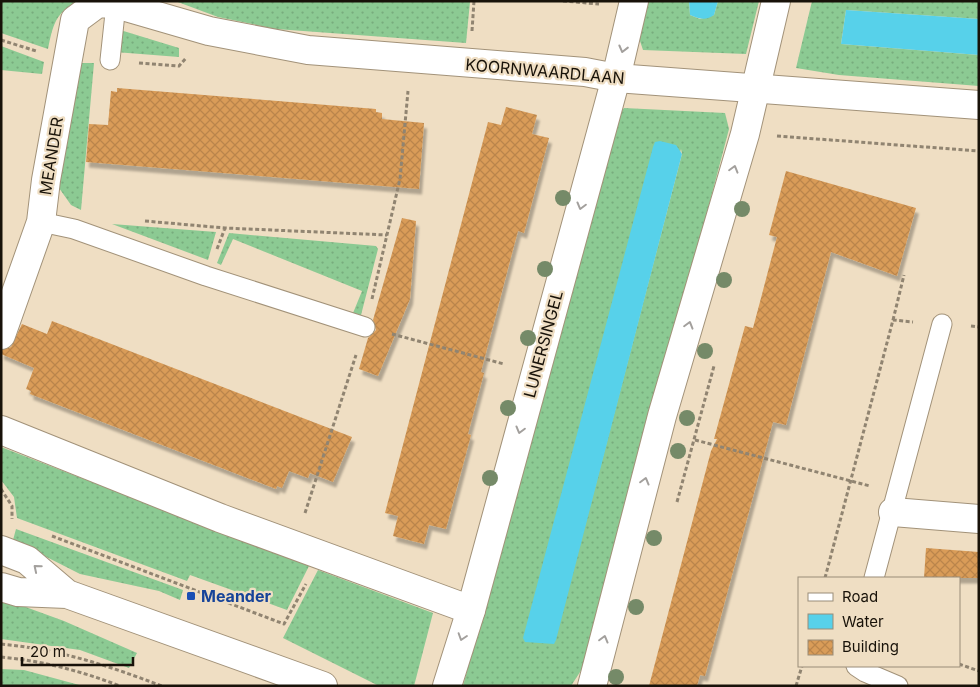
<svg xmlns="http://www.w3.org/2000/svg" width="980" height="687" viewBox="0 0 980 687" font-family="Inter,sans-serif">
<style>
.grass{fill:url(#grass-dots);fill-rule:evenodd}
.water{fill:#57d1ea}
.building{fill:url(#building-cross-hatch);filter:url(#shadow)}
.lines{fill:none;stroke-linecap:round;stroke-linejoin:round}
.lane-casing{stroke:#a29279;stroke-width:21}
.street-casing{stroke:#a29279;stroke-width:30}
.secondary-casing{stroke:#a29279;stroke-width:30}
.path{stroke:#908471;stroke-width:3;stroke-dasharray:4 2.5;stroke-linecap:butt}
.lane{stroke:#fff;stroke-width:19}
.street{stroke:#fff;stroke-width:28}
.secondary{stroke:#fff;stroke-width:28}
.tree{fill:#758a68}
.oneway{stroke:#a3a09d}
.transit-dot{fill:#1a4fb4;stroke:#efdec3;stroke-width:2}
.labels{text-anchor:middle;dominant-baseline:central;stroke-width:4.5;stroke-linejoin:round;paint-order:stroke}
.street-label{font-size:16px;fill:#181209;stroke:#efdec3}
.transit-label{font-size:16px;font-weight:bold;fill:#164399;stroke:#efdec3;text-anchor:start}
</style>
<defs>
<pattern id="grass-dots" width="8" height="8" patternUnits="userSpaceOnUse" patternTransform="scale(1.25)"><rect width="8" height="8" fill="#8cca93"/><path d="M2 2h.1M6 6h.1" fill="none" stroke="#78ac7d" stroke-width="1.8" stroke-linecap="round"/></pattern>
<pattern id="building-cross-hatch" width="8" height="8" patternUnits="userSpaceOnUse" patternTransform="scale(1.25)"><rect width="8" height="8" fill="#d99c58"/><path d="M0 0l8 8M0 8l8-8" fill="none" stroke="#ba854b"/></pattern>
<filter id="shadow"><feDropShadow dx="3" dy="5.5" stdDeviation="1" flood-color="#0004"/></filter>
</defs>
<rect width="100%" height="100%" fill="#efdec3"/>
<path class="grass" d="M1,1H78C55,13 53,25 48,49L1,33Z
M175,1H462L470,2L466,43L276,29L218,17Z
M644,1H689L690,15L700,19L714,15L718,1H759L746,54L643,50L637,32Z
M812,1H979V19L846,10L841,44L979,55V86L839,75L796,68Z
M117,29L179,48V57L115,52Z
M1,46L44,62L42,74L1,70Z
M79,63H94L81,210L71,205L59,188Z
M624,108L725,113L729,129L591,655L571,686H463L612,122ZM681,149L682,154L554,644Z
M112,224L216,232L208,260Z
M229,233L376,246L378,249L360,319L351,318L362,291L233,239L221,265L217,263Z
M1,447L309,566L287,610L190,575L187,581L17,518L14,497L1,480Z
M16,529L183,590L180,600L159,591L80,574L13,540Z
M318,570L433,613L414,686H379L283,638Z
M1,598L64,621L137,653L129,668L80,650L1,639Z
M1,669L24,670L83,686H1Z"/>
<path class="water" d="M689,1H718L714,15C705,21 700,19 690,15Z
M846,10L979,19V55L841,44Z
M660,141L676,145L682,154L556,640L554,644L525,642L523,638L653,147L655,142Z"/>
<path class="building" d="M117,88L376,109V112L382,113V119L424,123L419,189L86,162L89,124L108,125L111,91L117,92Z
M506,107L537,115L532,134L549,138L524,233L518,231L510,261L481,372L484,373L468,434L471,435L446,529L429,525L424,544L393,536L398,516L385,513L488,122L501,125Z
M786,171L916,208L897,276L831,252L786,425L773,422L705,676L700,675L697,686H649L711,451L717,439H714L745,326L753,328L761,298L777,237L769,235Z
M402,218L416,221L410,299L378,376L359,369L368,338L376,330L373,320Z
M52,321L352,437L333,482L310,473L308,478L289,471L282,488L277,486L276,489L30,394L31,391L26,389L34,368L1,354V350L11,347L22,324L47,334Z
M926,548L979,552V578H924Z"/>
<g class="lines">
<defs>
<path id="lane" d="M110,60L116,4
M41,222L74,229L206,276L365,327
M874,578L942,324
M856,666L865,672L898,686"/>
<path id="street" d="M116,4L209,31L308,50L585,72L616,78L979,105
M1,335L41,222L46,180L75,20L98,3L116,4V1
M1,430L220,518L471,610
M893,512L979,519"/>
<path id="secondary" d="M1,550L27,560L67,594
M1,587L18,592L67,594L323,686
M447,686L471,610L616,78L634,1
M592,686L662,416L745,134L776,1"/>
</defs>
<use href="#lane" class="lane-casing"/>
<use href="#street" class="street-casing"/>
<use href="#secondary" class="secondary-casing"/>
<path class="path" d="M563,1L599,4
M472,31L474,1
M1,40L36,51
M139,63L179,66L186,58
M777,136L979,151
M145,221L225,228L387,235
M217,249L225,228
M372,299L400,179L408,91
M893,320L904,275
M971,326L979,327
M392,334L504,364
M695,440L870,486
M1,489L12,506V519
M677,502L714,366
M305,513L356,355
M52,536L284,624L306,584
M825,578L893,320L913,322
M1,644C62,650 106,665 162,686
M1,657C43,661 81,671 120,686
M959,664L979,671
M796,686L802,666"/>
<use href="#lane" class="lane"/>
<use href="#street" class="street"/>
<use href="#secondary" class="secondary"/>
</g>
<g class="tree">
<circle cx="563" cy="198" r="8"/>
<circle cx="742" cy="209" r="8"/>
<circle cx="545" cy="269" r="8"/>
<circle cx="724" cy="280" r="8"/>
<circle cx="528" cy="338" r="8"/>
<circle cx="705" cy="351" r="8"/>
<circle cx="508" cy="408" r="8"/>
<circle cx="687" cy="418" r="8"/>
<circle cx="678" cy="451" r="8"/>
<circle cx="490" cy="478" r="8"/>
<circle cx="654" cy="538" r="8"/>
<circle cx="636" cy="607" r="8"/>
<circle cx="616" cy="677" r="8"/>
</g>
<defs><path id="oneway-chevron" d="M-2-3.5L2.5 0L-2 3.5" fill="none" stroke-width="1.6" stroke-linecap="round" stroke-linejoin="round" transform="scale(1.25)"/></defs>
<g class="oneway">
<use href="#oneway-chevron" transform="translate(623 49) rotate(104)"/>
<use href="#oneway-chevron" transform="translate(734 169) rotate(-74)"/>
<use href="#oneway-chevron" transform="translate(581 206) rotate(105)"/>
<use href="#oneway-chevron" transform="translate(689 325) rotate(-74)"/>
<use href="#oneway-chevron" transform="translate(520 430) rotate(105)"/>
<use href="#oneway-chevron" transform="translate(645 481) rotate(-75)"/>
<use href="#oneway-chevron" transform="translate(37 568) rotate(-140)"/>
<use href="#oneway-chevron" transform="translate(462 637) rotate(108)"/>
<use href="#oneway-chevron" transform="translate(604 639) rotate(-75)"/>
</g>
<rect class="transit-dot" x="186" y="591" width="10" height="10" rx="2.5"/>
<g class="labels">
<g class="street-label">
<text transform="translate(545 71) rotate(5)">KOORNWAARDLAAN</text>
<text transform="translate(51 156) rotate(-81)">MEANDER</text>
<text transform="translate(543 344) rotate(-75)">LUNERSINGEL</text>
</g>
<g class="transit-label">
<text x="201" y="596">Meander</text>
</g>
</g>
<rect width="980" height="687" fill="none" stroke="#181209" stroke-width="5"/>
<rect x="798" y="577" width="162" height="90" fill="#efdec3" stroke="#998c79"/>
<rect x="808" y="593" width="25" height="8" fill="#ffffff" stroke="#998c79"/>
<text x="842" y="602" font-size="15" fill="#181209">Road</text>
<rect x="808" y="614" width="25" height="15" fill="#57d1ea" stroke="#998c79"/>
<text x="842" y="627" font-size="15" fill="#181209">Water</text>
<rect x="808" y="640" width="25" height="15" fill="url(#building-cross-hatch)" stroke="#998c79"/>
<text x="842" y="652" font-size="15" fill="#181209">Building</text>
<path d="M22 657v8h111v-8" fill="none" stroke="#181209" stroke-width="2.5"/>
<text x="30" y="657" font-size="15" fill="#181209" stroke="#efdec3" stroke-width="4" paint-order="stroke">20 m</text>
</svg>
